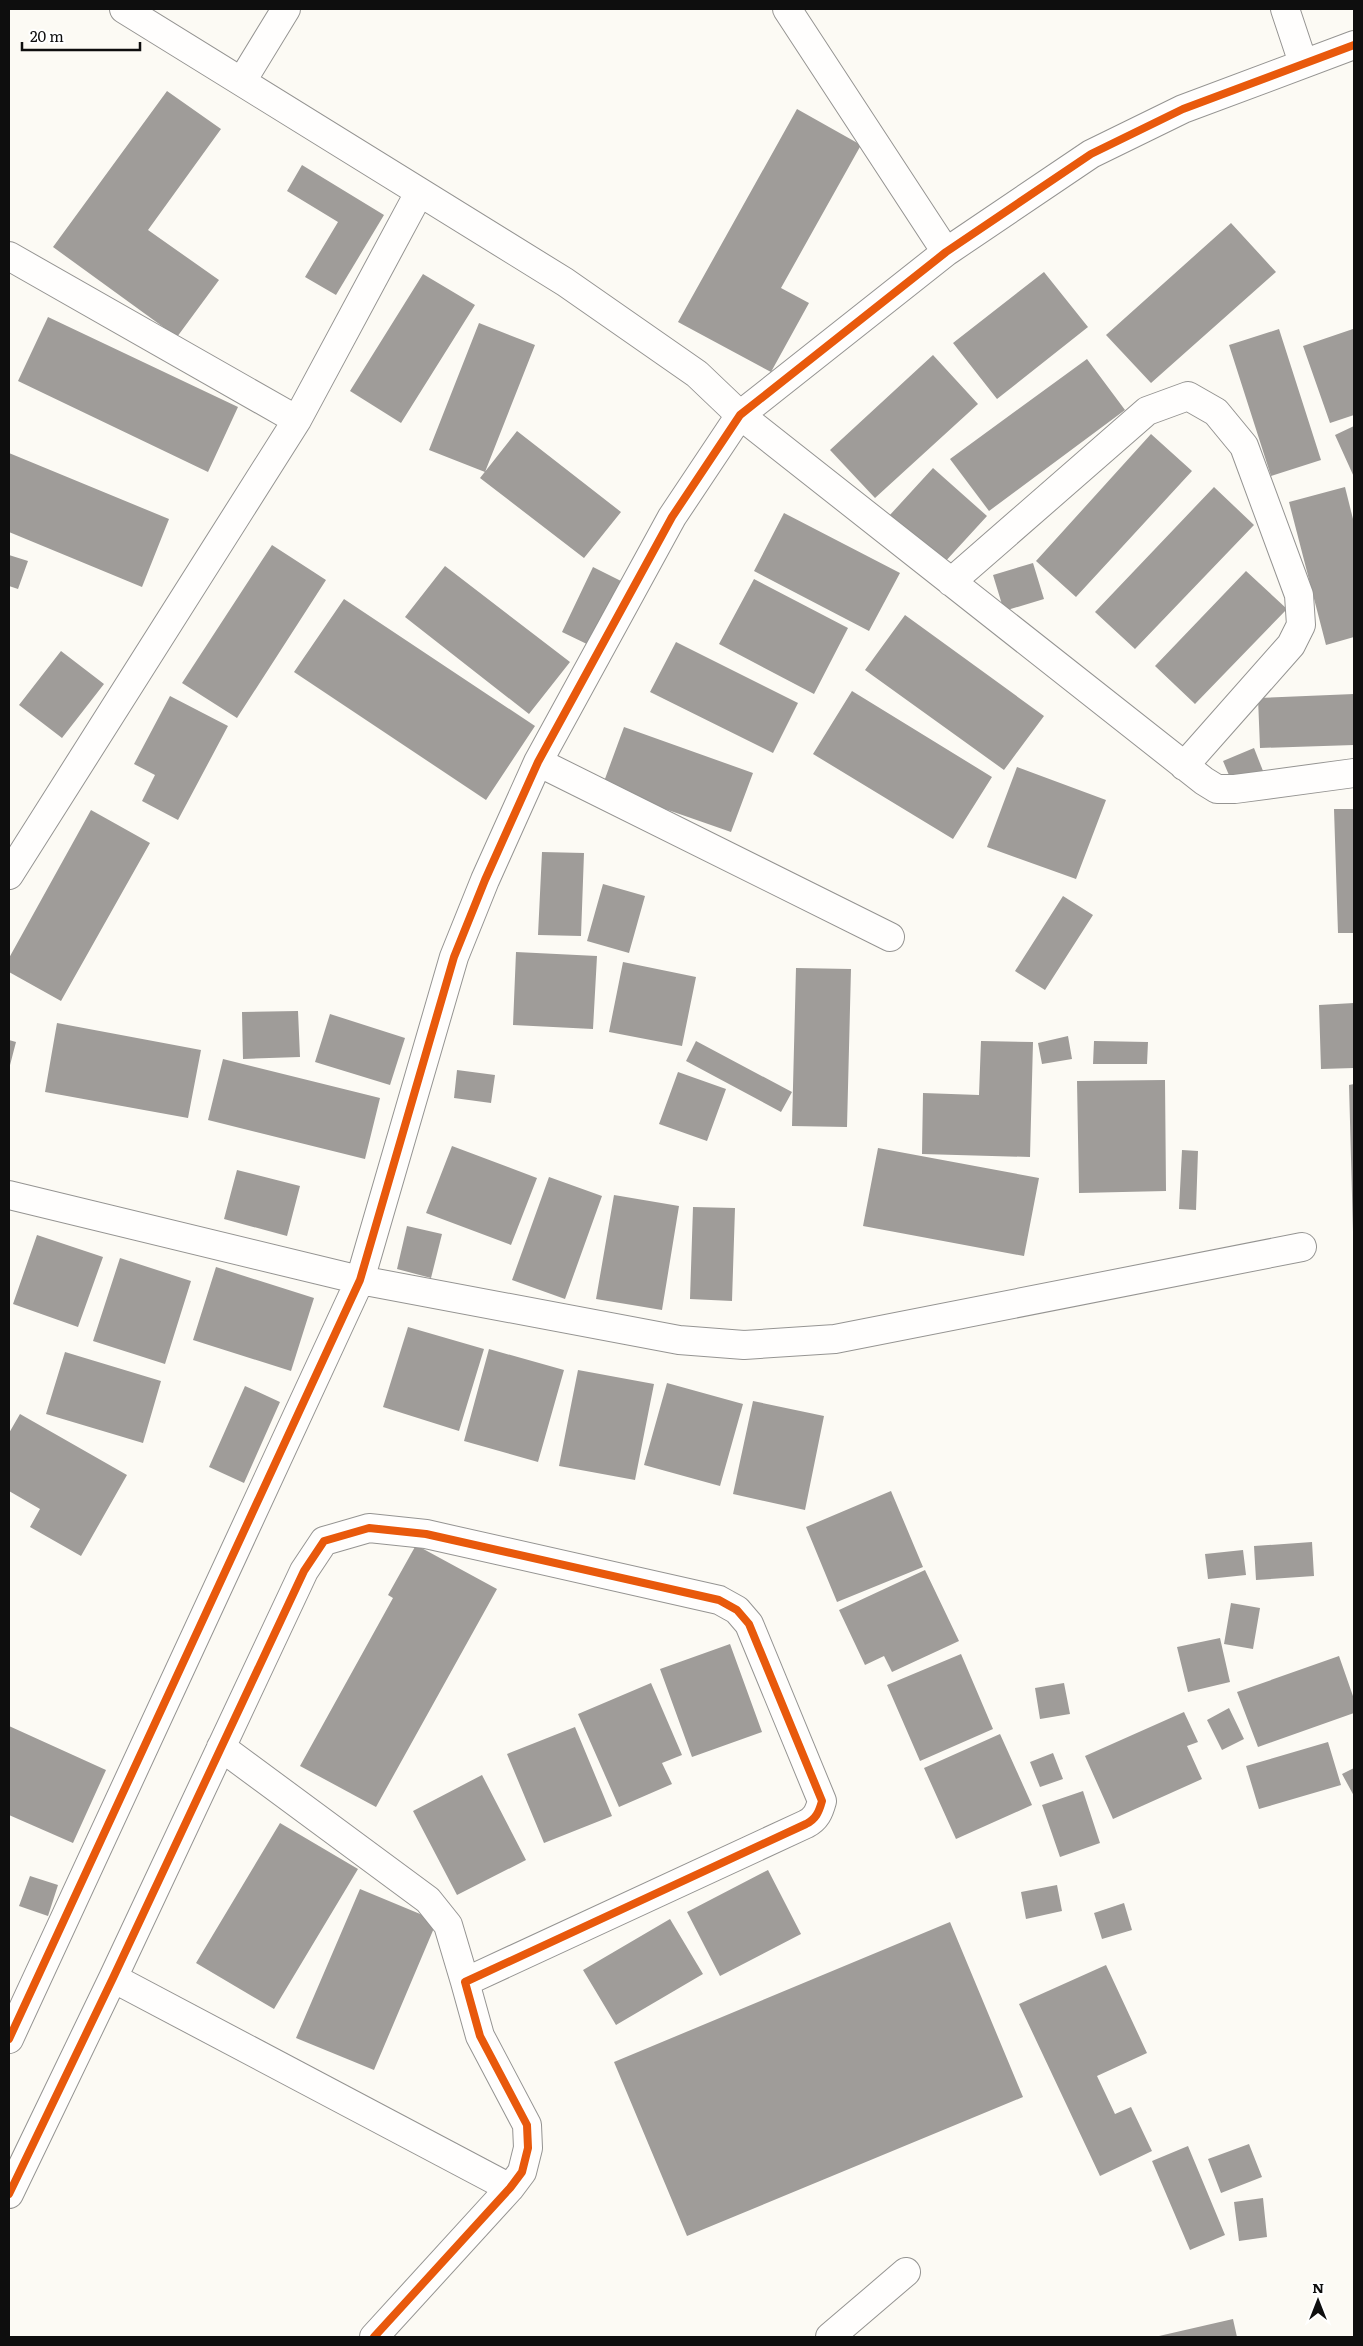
<svg xmlns="http://www.w3.org/2000/svg" width="1363" height="2346" viewBox="0 0 1363 2346" font-family="Literata,serif">
<style>
.building{fill:#9f9c99}
.lines{fill:none;stroke-linecap:round;stroke-linejoin:round}
.minor-casing{stroke:#959492;stroke-width:30}
.minor{stroke:#fffefd;stroke-width:28}
.cycleway-casing{stroke:#fff;stroke-width:11}
.cycleway{stroke:#e8590c;stroke-width:8}
</style>
<rect width="100%" height="100%" fill="#fcfaf4"/>
<path class="building" d="M167,91L221,129L148,230L219,280L177,337L53,247Z
M797,109L861,145L781,288L809,303L771,372L678,322Z
M302,165L384,215L336,295L305,277L338,222L287,191Z
M1231,223L1276,272L1151,383L1106,335Z
M1044,272L1088,327L997,399L953,343Z
M423,274L475,305L401,423L350,391Z
M48,317L238,407L208,472L18,381Z
M479,323L535,345L485,472L429,450Z
M1279,329L1321,460L1271,476L1229,345Z
M1353,329L1354,415L1330,423L1303,346Z
M933,355L978,404L875,498L830,450Z
M1087,359L1125,410L989,511L950,459Z
M1354,426V477L1335,435Z
M517,431L621,512L584,558L480,478Z
M1151,434L1192,471L1076,597L1036,561Z
M9,453L169,519L142,587L9,532Z
M933,468L987,516L943,564L889,516Z
M1214,487L1254,525L1135,649L1095,612Z
M1345,487L1354,523V637L1326,645L1289,502Z
M784,513L900,573L869,631L754,571Z
M272,545L326,580L237,718L182,683Z
M9,555L28,561L18,589L9,586Z
M1033,563L1044,599L1004,611L993,575Z
M445,566L570,662L529,714L405,617Z
M593,567L623,582L591,646L562,632Z
M1246,571L1287,609L1195,704L1155,666Z
M754,579L848,628L814,694L719,644Z
M344,599L535,726L486,800L294,672Z
M905,615L1044,716L1004,770L865,670Z
M676,642L798,703L773,753L650,692Z
M61,651L104,684L62,738L19,705Z
M852,691L992,777L953,839L813,754Z
M1354,694V745L1260,748L1258,698Z
M170,696L228,726L178,820L142,801L155,775L134,764Z
M624,727L753,773L731,832L602,787Z
M1254,748L1265,776L1234,787L1223,761Z
M1017,767L1106,800L1076,879L987,847Z
M1334,809H1354V933H1338Z
M91,810L150,843L61,1001L9,972V958Z
M542,852L584,853L581,936L538,935Z
M603,884L645,896L629,953L587,941Z
M1063,896L1093,915L1045,990L1015,971Z
M516,952L597,956L593,1029L513,1025Z
M623,962L696,977L682,1046L609,1032Z
M796,968L851,969L847,1127L792,1126Z
M1354,1003V1068L1321,1069L1319,1005Z
M298,1011L300,1057L243,1059L242,1012Z
M330,1014L405,1038L390,1085L315,1062Z
M57,1023L201,1050L188,1118L45,1092Z
M1068,1036L1072,1059L1042,1064L1038,1043Z
M9,1040L16,1042L9,1069Z
M696,1041L792,1092L781,1112L686,1061Z
M981,1041L1033,1042L1030,1157L922,1154L923,1093L979,1095Z
M1094,1041L1148,1042L1147,1064H1093Z
M223,1059L380,1098L365,1159L208,1120Z
M457,1070L495,1075L491,1103L454,1098Z
M678,1072L726,1089L707,1141L659,1124Z
M1165,1080L1166,1191L1079,1193L1077,1081Z
M1354,1084V1232H1353L1349,1085Z
M452,1146L537,1178L511,1245L426,1213Z
M878,1148L1039,1178L1024,1256L863,1226Z
M1182,1150L1198,1151L1196,1210L1179,1209Z
M237,1170L300,1186L287,1236L224,1219Z
M549,1177L602,1196L565,1299L512,1280Z
M614,1195L679,1206L662,1310L596,1299Z
M693,1207L735,1208L732,1301L690,1299Z
M407,1226L442,1234L431,1278L397,1269Z
M37,1235L103,1257L78,1327L13,1304Z
M120,1258L191,1281L165,1364L93,1341Z
M216,1267L314,1298L291,1371L193,1340Z
M408,1327L484,1349L459,1431L383,1407Z
M489,1349L564,1370L538,1462L464,1441Z
M65,1352L161,1381L143,1443L46,1414Z
M578,1370L654,1384L635,1480L559,1466Z
M667,1383L743,1404L720,1486L644,1465Z
M245,1386L280,1402L244,1483L209,1467Z
M753,1401L824,1416L805,1510L733,1494Z
M20,1414L127,1475L81,1556L30,1527L40,1509L9,1491V1433Z
M891,1491L923,1567L837,1602L806,1527Z
M1312,1542L1314,1576L1256,1580L1254,1546Z
M416,1545L497,1589L376,1807L300,1766L393,1598L388,1595Z
M1243,1550L1246,1575L1208,1579L1205,1554Z
M925,1570L959,1641L892,1672L884,1656L865,1665L839,1610Z
M1231,1603L1260,1608L1253,1649L1224,1644Z
M1220,1638L1230,1682L1188,1692L1177,1647Z
M730,1644L762,1732L692,1757L660,1669Z
M961,1654L993,1729L920,1761L887,1685Z
M1339,1656L1354,1699V1713L1258,1747L1237,1692Z
M651,1683L682,1755L662,1763L672,1784L619,1807L578,1714Z
M1064,1683L1070,1714L1040,1719L1035,1688Z
M1229,1708L1244,1739L1222,1750L1207,1720Z
M1184,1712L1198,1742L1187,1746L1202,1779L1113,1819L1085,1756Z
M9,1726L106,1770L73,1843L9,1815Z
M575,1727L612,1816L544,1843L507,1754Z
M1000,1734L1032,1805L956,1839L924,1768Z
M1328,1742L1341,1785L1259,1809L1246,1766Z
M1053,1753L1063,1779L1040,1787L1030,1762Z
M1354,1768V1796L1342,1774Z
M482,1775L526,1860L457,1895L413,1811Z
M1083,1791L1100,1843L1060,1857L1042,1805Z
M280,1823L358,1869L274,2009L196,1963Z
M768,1870L801,1934L720,1976L687,1912Z
M30,1876L58,1885L48,1916L19,1906Z
M1057,1885L1062,1911L1026,1919L1021,1892Z
M360,1889L437,1921L374,2070L296,2038Z
M1124,1903L1132,1930L1102,1939L1094,1913Z
M670,1919L703,1974L616,2025L583,1970Z
M950,1922L1023,2097L687,2236L614,2062Z
M1106,1965L1147,2053L1097,2076L1115,2114L1131,2107L1152,2151L1100,2176L1019,2004Z
M1249,2144L1262,2177L1221,2193L1208,2159Z
M1188,2146L1225,2235L1190,2250L1152,2161Z
M1263,2198L1267,2237L1239,2241L1234,2202Z
M1233,2319L1237,2337H1159V2336Z"/>
<g class="lines">
<defs>
<path id="minor" d="M124,9L565,282L697,374L740,415L1204,781L1217,789H1235L1354,773
M787,9L946,252
M1285,9L1303,63
M242,81L286,9
M9,256L297,420
M951,582L1147,411L1188,396L1216,412L1244,446L1299,595L1301,625L1291,645L1184,766
M538,762L890,937
M9,875L297,420L419,193
M9,1195L360,1280L679,1340L744,1345L835,1339L1302,1247
M221,1747L428,1900L448,1925L465,1982
M113,1978L510,2188
M9,2039L360,1280L454,957L485,880L538,762L672,517L740,415L946,252L1091,154L1183,109L1354,45
M9,2194L113,1978L304,1571L324,1541L369,1528L426,1534L719,1600L737,1610L749,1624L822,1801C819,1812 816,1819 806,1824L465,1982L480,2036L527,2125L528,2148L522,2172L510,2188L374,2337
M830,2337L906,2272"/>
</defs>
<use href="#minor" class="minor-casing"/>
<use href="#minor" class="minor"/>
<defs>
<path id="cycleway" d="M9,2039L360,1280L454,957L485,880L538,762L672,517L740,415L946,252L1091,154L1183,109L1354,45
M9,2194L113,1978L304,1571L324,1541L369,1528L426,1534L719,1600L737,1610L749,1624L822,1801C819,1812 816,1819 806,1824L465,1982L480,2036L527,2125L528,2148L522,2172L510,2188L374,2337"/>
</defs>
<use href="#cycleway" class="cycleway-casing"/>
<use href="#cycleway" class="cycleway"/>
</g>
<rect width="1363" height="2346" fill="none" stroke="#0e0e0e" stroke-width="20"/>
<g transform="translate(1318 2301)" stroke="#ffffff" stroke-width="4" paint-order="stroke">
<path d="M0-4L9 19L0 12L-9 19Z" fill="#0e0e0e"/>
<text y="-8" font-size="14" font-weight="bold" text-anchor="middle" fill="#0e0e0e">N</text>
</g>
<path d="M22 42v8h118v-8" fill="none" stroke="#0e0e0e" stroke-width="2.5"/>
<text x="30" y="42" font-size="15" fill="#0e0e0e" stroke="#ffffff" stroke-width="4" paint-order="stroke">20 m</text>
</svg>
